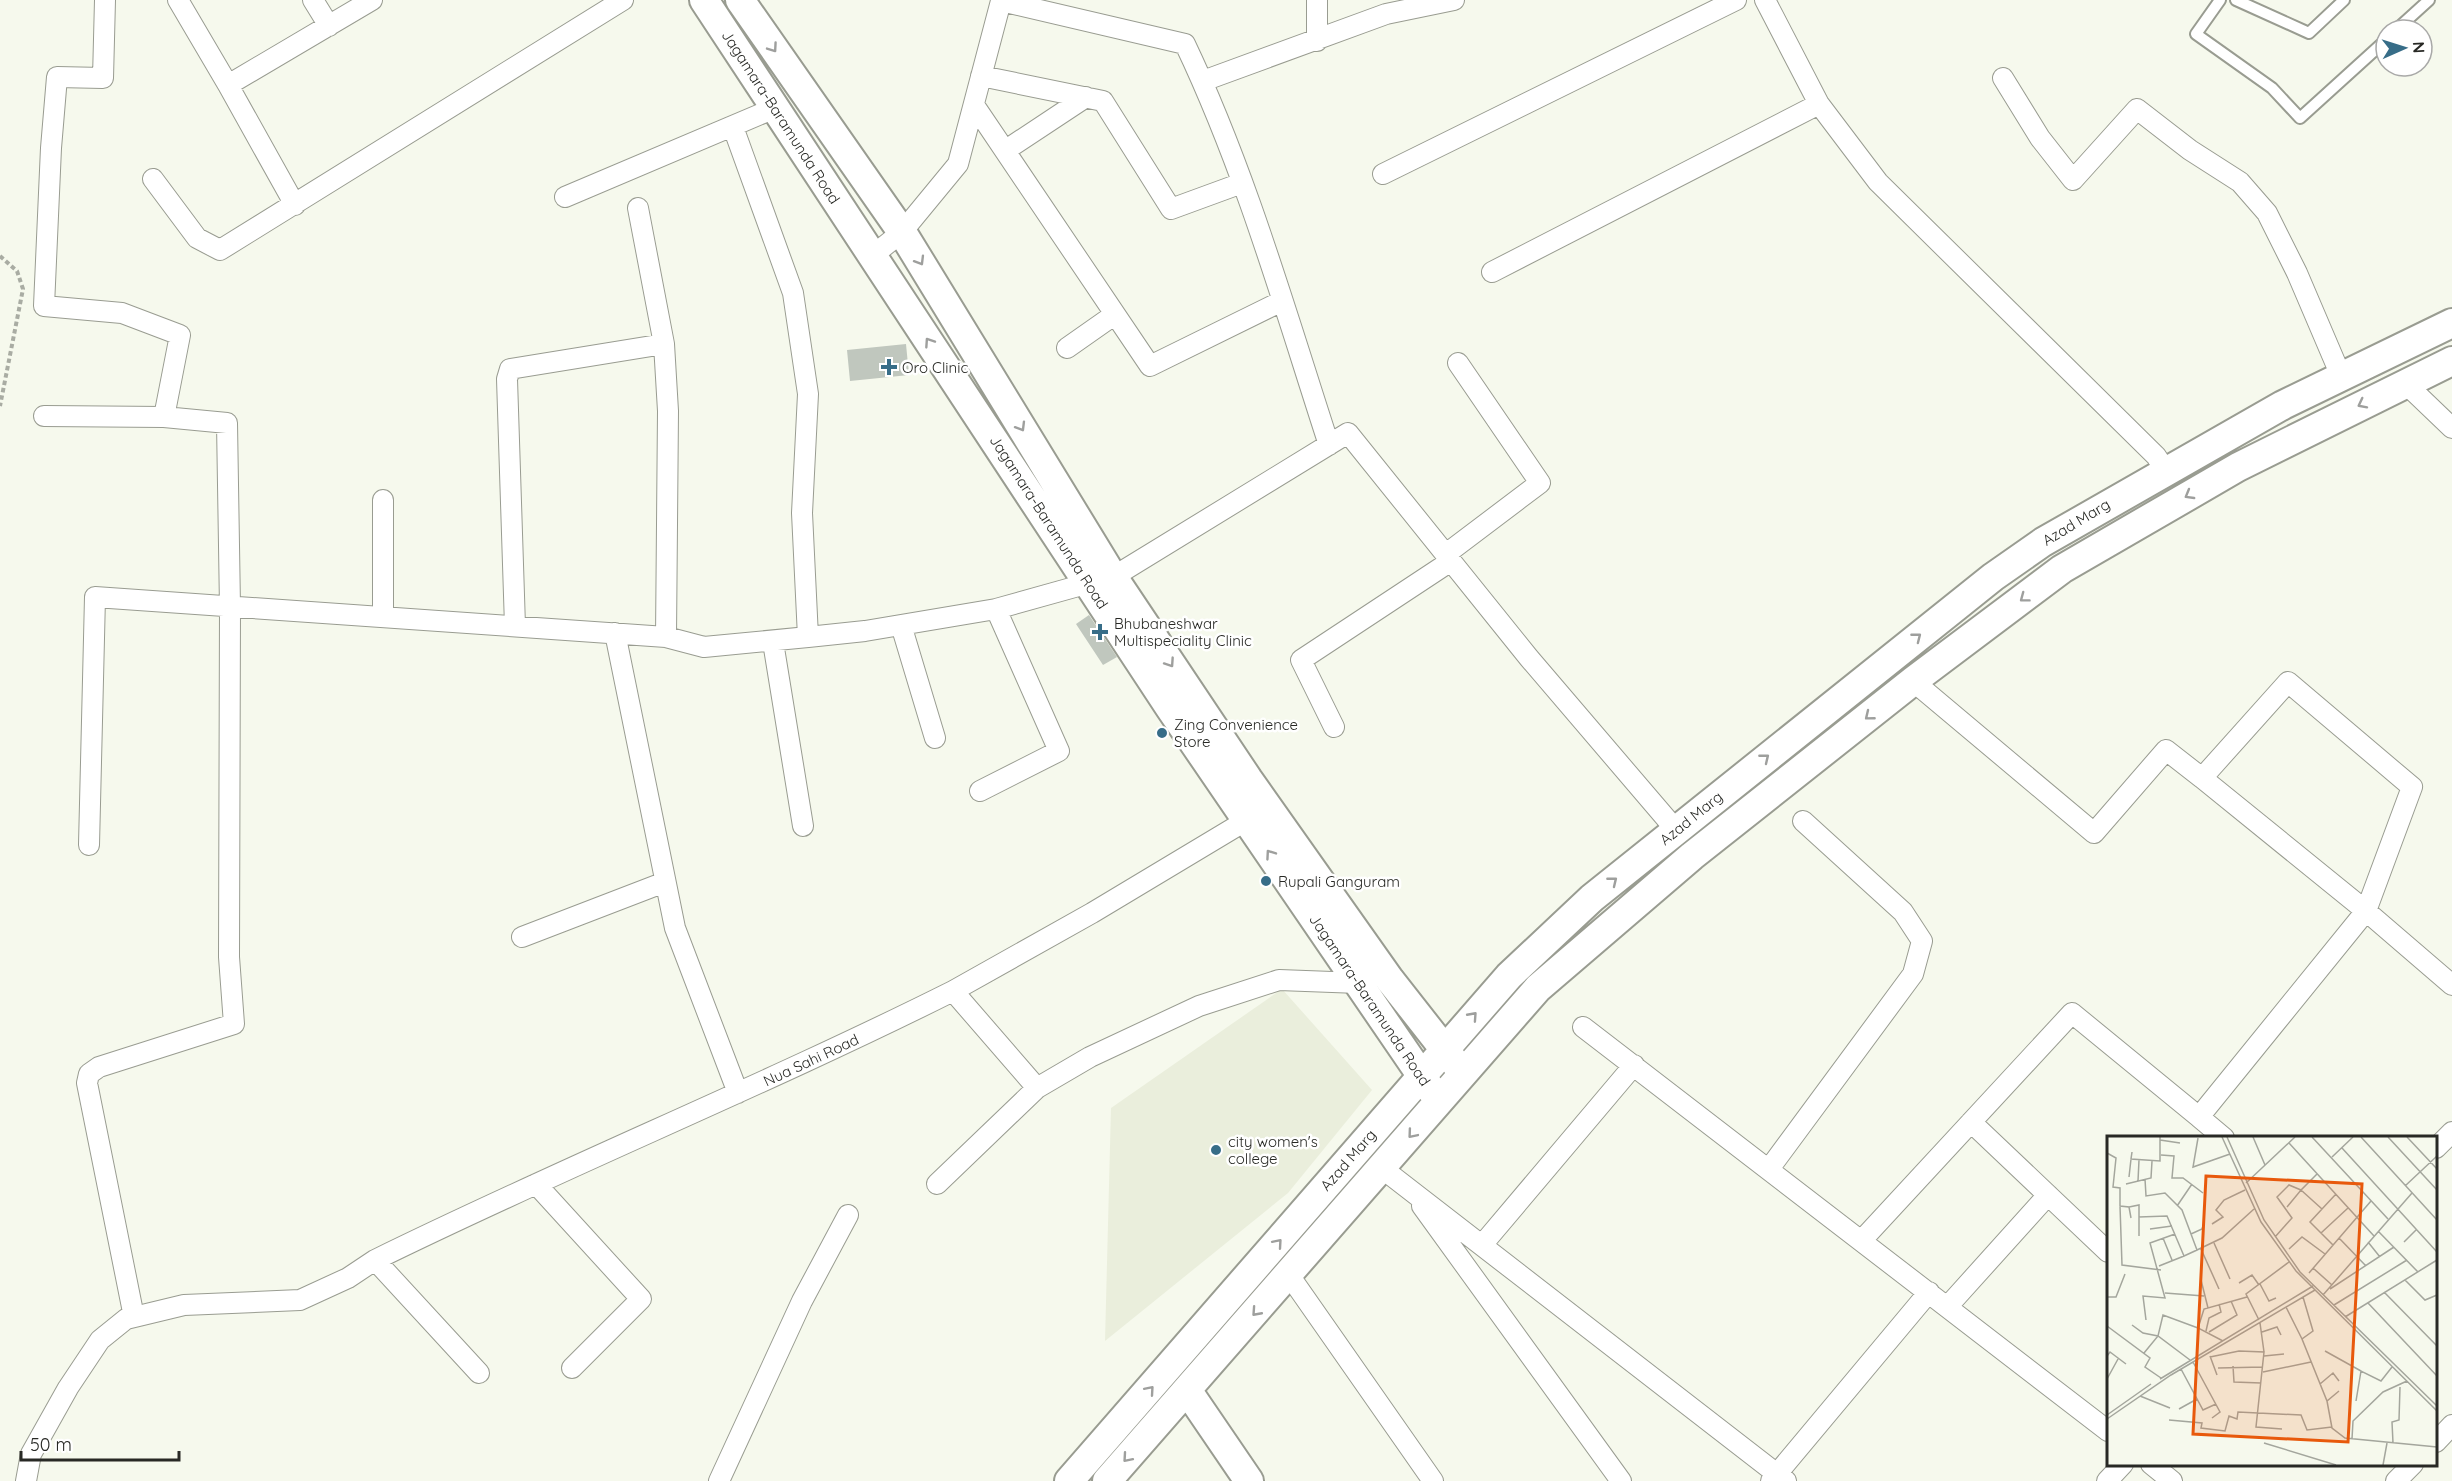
<svg xmlns="http://www.w3.org/2000/svg" width="2452" height="1481" viewBox="0 0 2452 1481" font-family="Quicksand,sans-serif">
<style>
.built{fill:#eaeedc}
.building{fill:#c0c7be}
.lines{fill:none;stroke-linecap:round;stroke-linejoin:round}
.lane-casing{stroke:#999c91;stroke-width:14}
.street-casing{stroke:#999c91;stroke-width:22}
.secondary-casing{stroke:#999c91;stroke-width:32}
.path{stroke:#a9aca3;stroke-width:4;stroke-dasharray:4.5 3;stroke-linecap:butt}
.lane{stroke:#fff;stroke-width:10}
.street{stroke:#fff;stroke-width:20}
.secondary{stroke:#fff;stroke-width:28}
.oneway{stroke:#9e9f9d}
.poi-dot{fill:#376d88;stroke:#fff;stroke-width:2}
.labels{text-anchor:middle;dominant-baseline:central;stroke-width:5;stroke-linejoin:round;paint-order:stroke}
.street-label{font-size:15px;fill:#282925;stroke:#fff}
.poi-label{font-size:15px;fill:#282925;stroke:#fff;text-anchor:start}
.inset-road{fill:none;stroke:#a4a69d;stroke-width:1.5}
.view{fill:#e8590c;fill-opacity:0.15;stroke:#e8590c;stroke-width:3}
.inset-edge{fill:none;stroke:#282925;stroke-width:3}
</style>
<rect width="100%" height="100%" fill="#f6f9ed"/>
<path class="built" d="M1282,989L1372,1090L1288,1193L1105,1341L1111,1108Z"/>
<path class="building" d="M906,344L909,375L850,381L847,350Z
M1089,615L1117,657L1103,665L1076,624Z"/>
<g class="lines">
<defs>
<path id="lane" d="M2220,0L2196,34L2272,88L2300,118L2386,40
M2236,0L2309,33L2344,0
M2396,30L2429,0"/>
<path id="street" d="M105,0L103,78L57,77L51,148L44,306L122,313L180,335L164,417L227,423L230,607L229,957L234,1024L99,1067L89,1074L87,1083L134,1317
M178,0L228,85
M313,0L329,26
M1765,0L1819,104L1878,182L2156,456L2166,471
M1317,41V0
M981,76L1103,101L1171,209L1242,183
M2003,78L2040,138L2073,180L2137,109L2190,150L2240,182L2267,213L2297,273L2341,376
M1203,81L1386,14L1454,0
M974,105L1150,366L1282,301
M1006,150L1086,97
M1383,174L1736,0
M153,179L197,238L220,250L623,0
M565,197L775,108
M295,205L228,85L372,0
M638,208L664,344L668,411L666,637
M872,256L902,232L958,164L1001,1L1185,44C1246,172 1285,310 1329,445
M1492,272L1819,104
M1067,348L1114,315
M2405,383L2452,428
M44,416L164,417
M383,500V617
M1446,554L1540,483L1458,363
M1113,577L1348,433L1529,658L1676,830
M901,625L935,738
M515,626L507,379L510,369L664,344
M615,633L675,928L738,1093
M808,637L865,631L996,609L1089,583
M773,642L803,826
M1913,681L2094,833L2166,750L2202,778L2288,682L2412,787L2366,911L2452,985
M1334,727L1301,660L1451,561
M2202,778L2366,911L2199,1117L2224,1138
M980,791L1059,751L996,609
M89,845L95,597L666,637L704,647L808,637L802,513L808,394L793,293L733,127
M522,937L665,882
M953,991L1092,913L1247,820
M1583,1027L2108,1431
M1971,1122L2108,1252
M2436,1148L2452,1132
M1383,1169L1786,1481
M1769,1169L1913,974L1922,941L1903,912L1803,821
M536,1184L641,1299L572,1368
M937,1184L1037,1088
M1422,1206L1621,1481
M1862,1240L2072,1013L2199,1117
M1482,1245L1634,1065
M1289,1275L1433,1481
M1948,1306L2048,1195
M479,1373L375,1260C566,1166 763,1086 953,991L1037,1088L1090,1057L1199,1006L1279,980L1359,983
M2436,1442L2452,1425
M2151,1464L2172,1481
M26,1481L31,1454L68,1388L100,1340L126,1319L184,1305L300,1300L348,1278L375,1260
M719,1481L802,1301L848,1215
M1771,1481L1929,1292
M2107,1481L2123,1464
M2396,1481L2413,1464"/>
<path id="secondary" d="M704,0L1170,708L1432,1091
M740,0L902,232L1113,577L1248,779L1390,980L1456,1064
M1187,1390L1249,1481
M1069,1481L1509,976L1592,898L1993,577L2043,542L2283,405L2452,323
M1107,1481L1538,988L1692,856L1913,681L2062,569L2238,467L2452,361"/>
</defs>
<use href="#lane" class="lane-casing"/>
<use href="#street" class="street-casing"/>
<use href="#secondary" class="secondary-casing"/>
<path class="path" d="M0,256L17,271L23,289L0,406"/>
<use href="#lane" class="lane"/>
<use href="#street" class="street"/>
<use href="#secondary" class="secondary"/>
</g>
<defs><path id="oneway-chevron" d="M-2-3.5L2.5 0L-2 3.5" fill="none" stroke-width="1.6" stroke-linecap="round" stroke-linejoin="round" transform="scale(1.5)"/></defs>
<g class="oneway">
<use href="#oneway-chevron" transform="translate(773 48) rotate(55)"/>
<use href="#oneway-chevron" transform="translate(920 261) rotate(59)"/>
<use href="#oneway-chevron" transform="translate(929 342) rotate(-124)"/>
<use href="#oneway-chevron" transform="translate(2362 404) rotate(153)"/>
<use href="#oneway-chevron" transform="translate(1021 427) rotate(59)"/>
<use href="#oneway-chevron" transform="translate(2189 495) rotate(150)"/>
<use href="#oneway-chevron" transform="translate(2024 598) rotate(143)"/>
<use href="#oneway-chevron" transform="translate(1917 637) rotate(-38)"/>
<use href="#oneway-chevron" transform="translate(1170 663) rotate(56)"/>
<use href="#oneway-chevron" transform="translate(1869 716) rotate(141)"/>
<use href="#oneway-chevron" transform="translate(1765 758) rotate(-39)"/>
<use href="#oneway-chevron" transform="translate(1270 854) rotate(-125)"/>
<use href="#oneway-chevron" transform="translate(1613 881) rotate(-39)"/>
<use href="#oneway-chevron" transform="translate(1473 1016) rotate(-48)"/>
<use href="#oneway-chevron" transform="translate(1412 1134) rotate(130)"/>
<use href="#oneway-chevron" transform="translate(1278 1243) rotate(-49)"/>
<use href="#oneway-chevron" transform="translate(1256 1312) rotate(132)"/>
<use href="#oneway-chevron" transform="translate(1150 1390) rotate(-49)"/>
<use href="#oneway-chevron" transform="translate(1127 1458) rotate(131)"/>
</g>
<g class="poi-dot">
<path d="M886 358h6v6h6v6h-6v6h-6v-6h-6v-6h6z"/>
<path d="M1097 623h6v6h6v6h-6v6h-6v-6h-6v-6h6z"/>
<circle cx="1162" cy="733" r="6"/>
<circle cx="1266" cy="881" r="6"/>
<circle cx="1216" cy="1150" r="6"/>
</g>
<g class="labels">
<g class="street-label">
<text transform="translate(781 117) rotate(57)">Jagamara-Baramunda Road</text>
<text transform="translate(1049 522) rotate(57)">Jagamara-Baramunda Road</text>
<text transform="translate(2076 522) rotate(-31)">Azad Marg</text>
<text transform="translate(1691 818) rotate(-39)">Azad Marg</text>
<text transform="translate(1370 1000) rotate(56)">Jagamara-Baramunda Road</text>
<text transform="translate(811 1060) rotate(-25)">Nua Sahi Road</text>
<text transform="translate(1348 1160) rotate(-49)">Azad Marg</text>
</g>
<g class="poi-label">
<text x="902" y="367">Oro Clinic</text>
<text x="1114" y="623">Bhubaneshwar<tspan x="1114" dy="17">Multispeciality Clinic</tspan></text>
<text x="1174" y="724">Zing Convenience<tspan x="1174" dy="17">Store</tspan></text>
<text x="1278" y="881">Rupali Ganguram</text>
<text x="1228" y="1141">city women's<tspan x="1228" dy="17">college</tspan></text>
</g>
</g>
<g transform="translate(2107 1136)">
<rect width="330" height="330" fill="#f6f9ed"/>
<path class="inset-road" d="M115,1L154,86L189,135L330,275M120,1L157,84L193,136L330,270M146,1L158,29M205,1L281,83M254,1L330,84M281,1L330,54M300,1L330,33M91,2L86,31L123,18M53,4L73,7M182,7L267,100M235,12L330,116M25,16L24,23L53,25V1M0,17L9,22L6,51L13,52V70L22,71L24,82M54,19L67,20L65,42H76L96,57M225,21L246,1M22,41L24,23M38,43L39,60L58,57L75,74L90,114L77,120M31,45L32,24M139,47L188,1M19,48L44,42L45,25M298,50L330,20M13,70L15,129L54,134M70,70L85,48M22,71L32,69V81L60,80L77,120L52,130M180,71L194,54L215,73L229,58M215,73L203,86L226,109M32,81V100M105,88L116,81L109,74L117,64L138,54M43,93L65,90M271,95L311,136M214,97L241,72M84,98L95,93L97,87M168,101L185,82L170,61L182,49L194,54L210,38M56,102L65,124M232,102L259,130M261,106L273,121M297,106L310,93M107,107L123,143M94,113L112,153M182,113L195,101L218,118M90,114L115,102L147,73M206,132L225,149M202,137L264,65M94,144L101,172M298,144L318,164L330,159M132,147L145,139L152,149M153,148L162,165L169,162M223,153L287,111M277,156L330,210M58,157L97,160M216,159L305,57M0,161H9L18,138M196,161L206,195L195,203L220,265L232,255M261,167L330,240M227,169L300,124M179,171L195,203M238,181L330,124M39,184L36,160L58,162L43,107L68,98M152,184L139,158L182,126M153,187L157,216M25,189L36,197L51,200L83,224M0,190L43,222L38,231L54,242M99,195L102,182L114,176L112,168M102,196L130,179L124,165M155,196L170,191L174,199M116,205L91,192L97,173L140,161M218,215L254,235M37,217L51,200L56,179L91,192M0,220L3,216L19,228M103,220L110,239M157,220L177,218M103,221L132,215L157,216L149,291L175,293M86,226L113,276L105,282M126,230L127,246L154,247M111,232L156,231M74,233L96,274L109,268M156,236L204,226M0,243L11,223M53,243L206,150M213,248L226,237L232,245M33,260L63,272M220,265L225,292L238,302L330,311M249,265L254,235L274,245L285,231M72,273L90,263M0,279L44,248M0,283L64,239L208,154M62,284L95,287L94,292L118,295L122,280L130,283L131,276L151,277L194,279L200,294L225,291M245,303L246,285L276,256L300,245M157,307L229,329M286,307L285,286L292,284L293,251M276,329L280,307"/>
<path class="view" d="M99,40L255,48L241,306L86,298Z"/>
<rect width="330" height="330" class="inset-edge"/>
</g>
<g transform="translate(2404 48) rotate(87)"><circle r="28" fill="#ffffff" stroke="#a9a9a8" stroke-width="1.5"/>
<path d="M0-4.5L10 22L0 15L-10 22Z" fill="#376d88"/>
<text y="-9" font-size="16" font-weight="bold" text-anchor="middle" fill="#282925">N</text>
</g>
<path d="M21 1451v9h158v-9" fill="none" stroke="#282925" stroke-width="3"/>
<text x="30" y="1451" font-size="18" fill="#282925" stroke="#ffffff" stroke-width="4.5" paint-order="stroke">50 m</text>
</svg>
